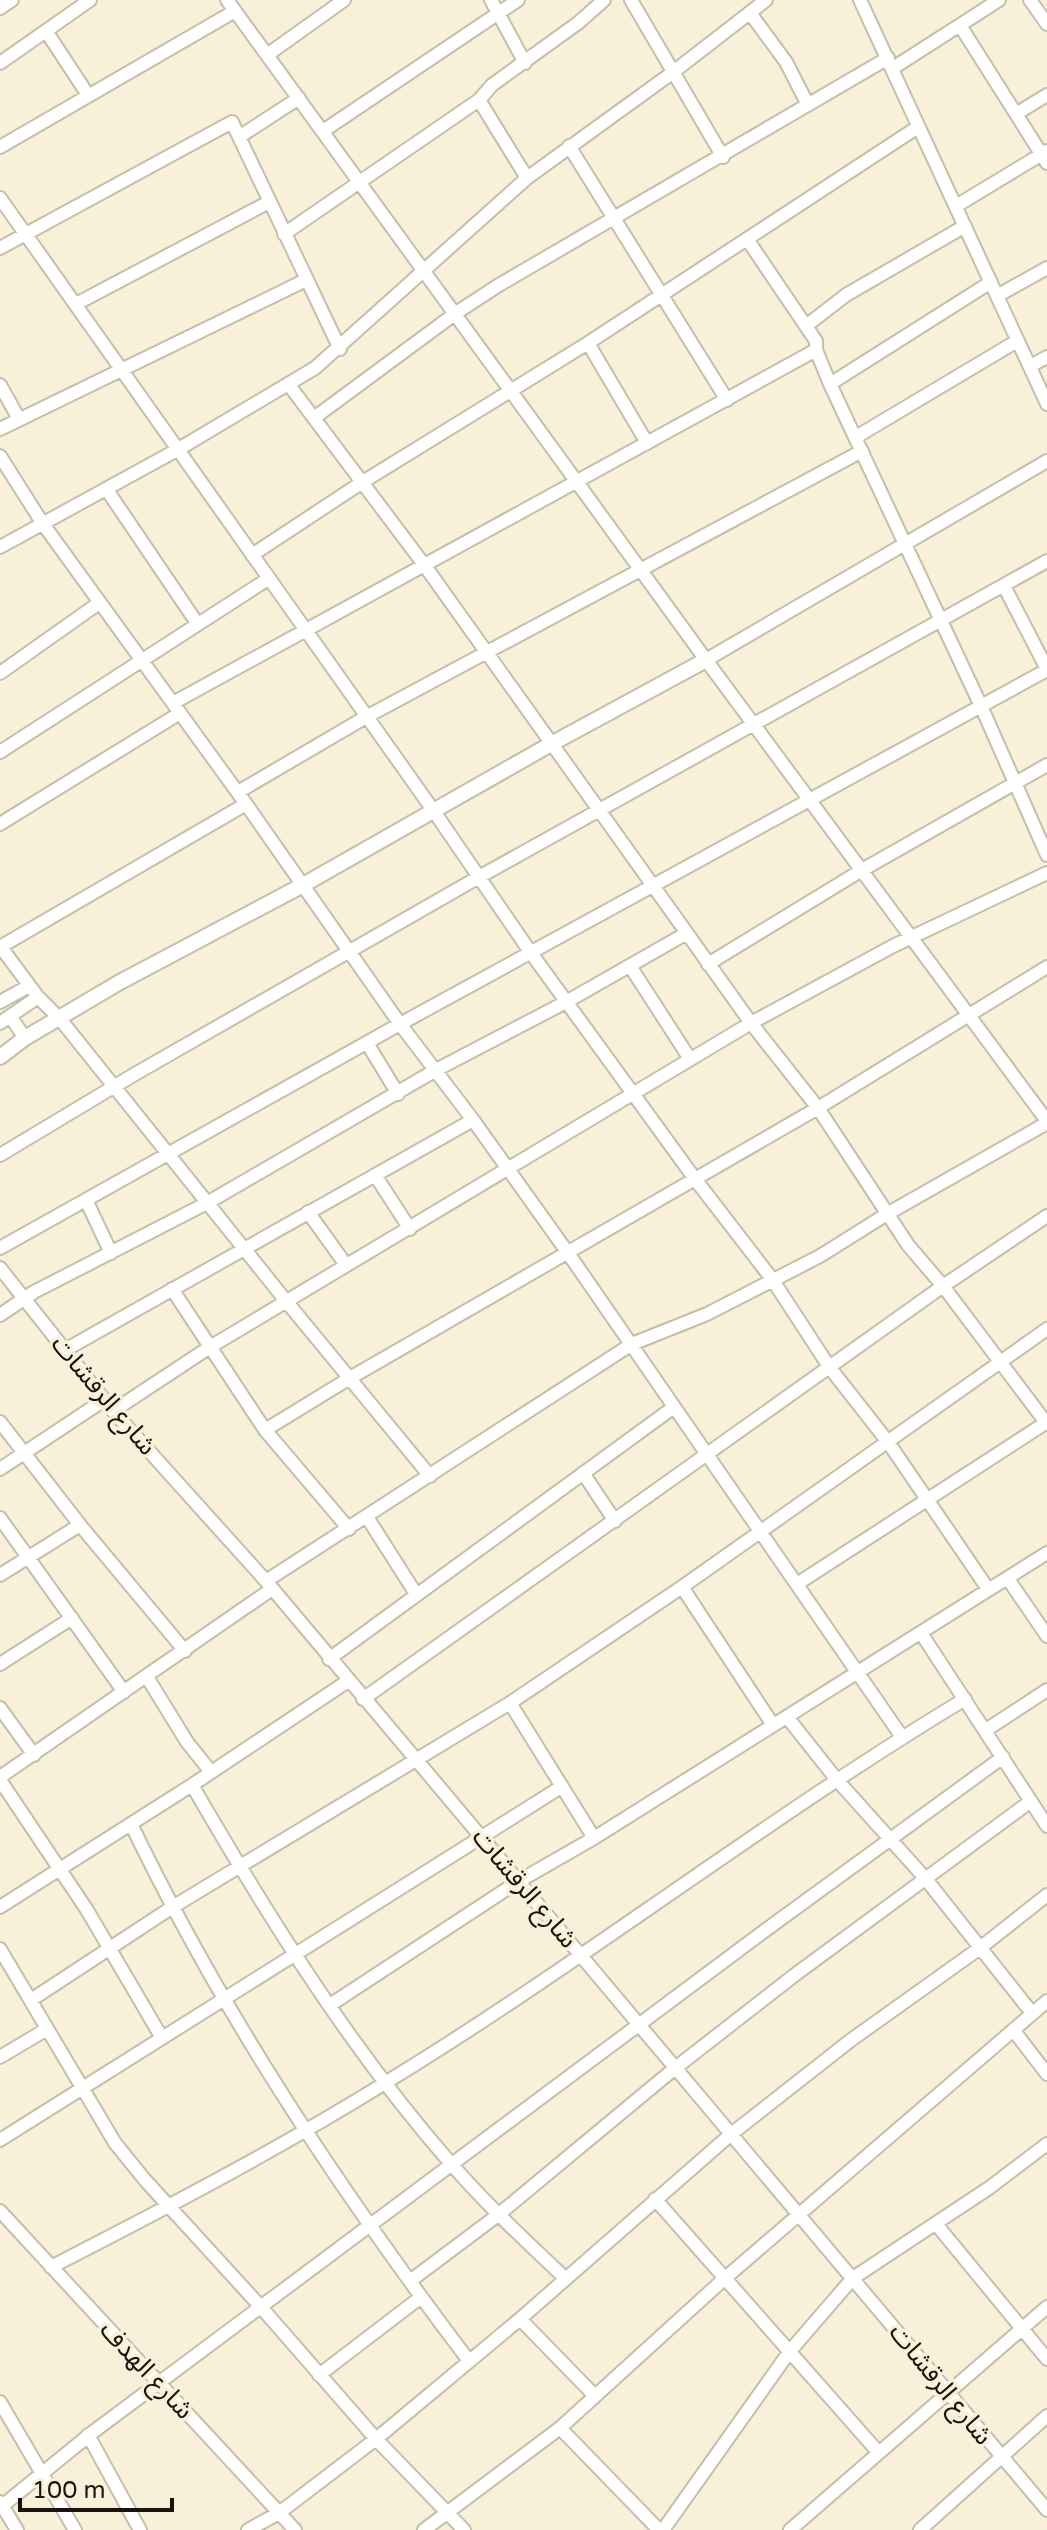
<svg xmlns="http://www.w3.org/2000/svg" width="1047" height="2530" viewBox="0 0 1047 2530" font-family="'Varela Round','Noto Sans Arabic',sans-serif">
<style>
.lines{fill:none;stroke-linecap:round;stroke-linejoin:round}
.minor-casing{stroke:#c5bea8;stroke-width:16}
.tertiary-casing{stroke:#c5bea8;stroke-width:18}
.minor{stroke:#fff;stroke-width:12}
.tertiary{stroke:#fff;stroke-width:14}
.labels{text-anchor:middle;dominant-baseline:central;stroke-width:7;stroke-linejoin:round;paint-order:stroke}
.street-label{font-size:26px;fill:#17140d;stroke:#f8f0d9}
</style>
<rect width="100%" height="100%" fill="#f8f0d9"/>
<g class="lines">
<defs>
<path id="minor" d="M227,0L706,660L1047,1121
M491,0L525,63
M631,0L723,157
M860,0L1047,404
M1030,0L1047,24
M0,8L12,0
M750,13L786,62L808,105
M961,27L1047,163
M46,31L88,95
M267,55L344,0
M0,63L90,0
M893,68L999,0
M479,100L527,178
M1016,114L1047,95
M323,131L518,0
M239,137L299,98
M569,146L727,400
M0,147L235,11
M0,198L433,810L531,953L695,1179L772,1279L830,1368L888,1442L988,1589
M956,206L1047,151
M284,234L479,100L492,85L578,23L604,0
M747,239L816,341V350L830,384L981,706L1047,855
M0,248L232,122L340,349
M997,296L1047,268
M76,304L269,202
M806,326L846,295L965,226
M588,343L647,443
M1030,366L1047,357
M830,384L991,282
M0,385L19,419
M289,385L425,566L751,1023L818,1108L908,1245L943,1286L1047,1424
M314,418L456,313L499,285L888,58
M0,429L306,280
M856,437L1017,341
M0,456L43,524L246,804L400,1024L473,1120L568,1253L902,1737
M107,490L197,623
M0,547L177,450L315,368L527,178L672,73L766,0
M252,555L361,483L588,343L918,127
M1004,586L1047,669
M706,660L1047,461
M0,673L99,603
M173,703L816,350
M0,752L268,579
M238,792L366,717L862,451
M0,824L180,713
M0,946L38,997L60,1019L286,1301L430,1476
M0,947L246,804
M708,964L862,870L1047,765
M630,966L690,1059
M0,1002L29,986
M7,1018L12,1019L25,1038
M0,1023L38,997
M367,1043L398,1094
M0,1155L135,1074L479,877L1047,561
M375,1175L410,1229
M86,1200L111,1253
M308,1212L346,1265
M0,1248L400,1024L1047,670
M0,1268L113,1411L266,1581L1047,2510
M172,1289L265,1430L349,1529
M0,1315L34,1292L207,1203L436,1070L566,1002L687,933
M65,1350L473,1120
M113,1411L210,1347L751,1023L893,946L1047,873
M0,1422L80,1525L185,1651
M265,1430L350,1378L818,1108L1047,967
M0,1469L104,1400
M583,1473L615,1521
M367,1517L416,1594
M0,1518L124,1692
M0,1575L80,1525
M1008,1579L1047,1636
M266,1581L632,1344L707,1314L820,1256L887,1214L1047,1123
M797,1584L1047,1422
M682,1587L773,1725
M921,1633L1047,1826
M329,1659L674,1407
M0,1664L72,1618
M147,1677L187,1742L211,1772
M363,1699L943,1286L1047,1216
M510,1703L594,1838
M0,1708L34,1755
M787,1717L837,1780L925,1878L1032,2013
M986,1730L1047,1690
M0,1777L272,1589
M0,1780L87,1910L162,2038
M192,1785C269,1918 351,2050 453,2166C488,2206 527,2242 565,2278
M131,1824C223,2015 341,2192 469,2361
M0,1907L192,1785L348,1681
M0,1949L115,2143L145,2180L260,2306L376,2439L464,2530
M31,2000L171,1908L510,1703L682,1587L1047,1329
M330,2005L519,1881L594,1838L1047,1553
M1014,2031L1047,2074
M0,2057L47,2029
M0,2140L561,1787
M655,2199L879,2453
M0,2211L295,2530
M936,2224L1047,2359
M51,2267C164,2209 277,2150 385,2083C583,1962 766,1819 965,1699
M410,2281L498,2215L674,2069L796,1974L1031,1801
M520,2319L595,2396
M319,2375L421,2297
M0,2402L75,2530
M560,2428L659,2530
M88,2435L140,2530
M0,2502L17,2530
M2,2506L93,2432L763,1932L1003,1757
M248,2530L279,2513L376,2439L520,2319L730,2135L851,2040L980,1948L1047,1895
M424,2530L560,2428L724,2279L1047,2001
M663,2530L790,2351L853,2278L989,2188L1047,2144
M790,2530L1047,2307
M920,2530L1047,2416"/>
<path id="tertiary" d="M0,1057L25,1038L120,982L303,885L551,744L706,660"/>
</defs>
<use href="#minor" class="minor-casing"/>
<use href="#tertiary" class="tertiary-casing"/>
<use href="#minor" class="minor"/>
<use href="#tertiary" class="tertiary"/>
</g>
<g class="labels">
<g class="street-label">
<text transform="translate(104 1395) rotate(50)">شارع الرقشات</text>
<text transform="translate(525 1888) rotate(50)">شارع الرقشات</text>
<text transform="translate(147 2370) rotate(47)">شارع الهدف</text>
<text transform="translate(941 2384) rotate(51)">شارع الرقشات</text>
</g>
</g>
<path d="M20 2498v12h152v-12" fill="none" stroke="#17140d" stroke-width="4"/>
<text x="32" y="2498" font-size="24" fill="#17140d" stroke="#f8f0d9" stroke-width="6" paint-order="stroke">100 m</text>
</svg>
